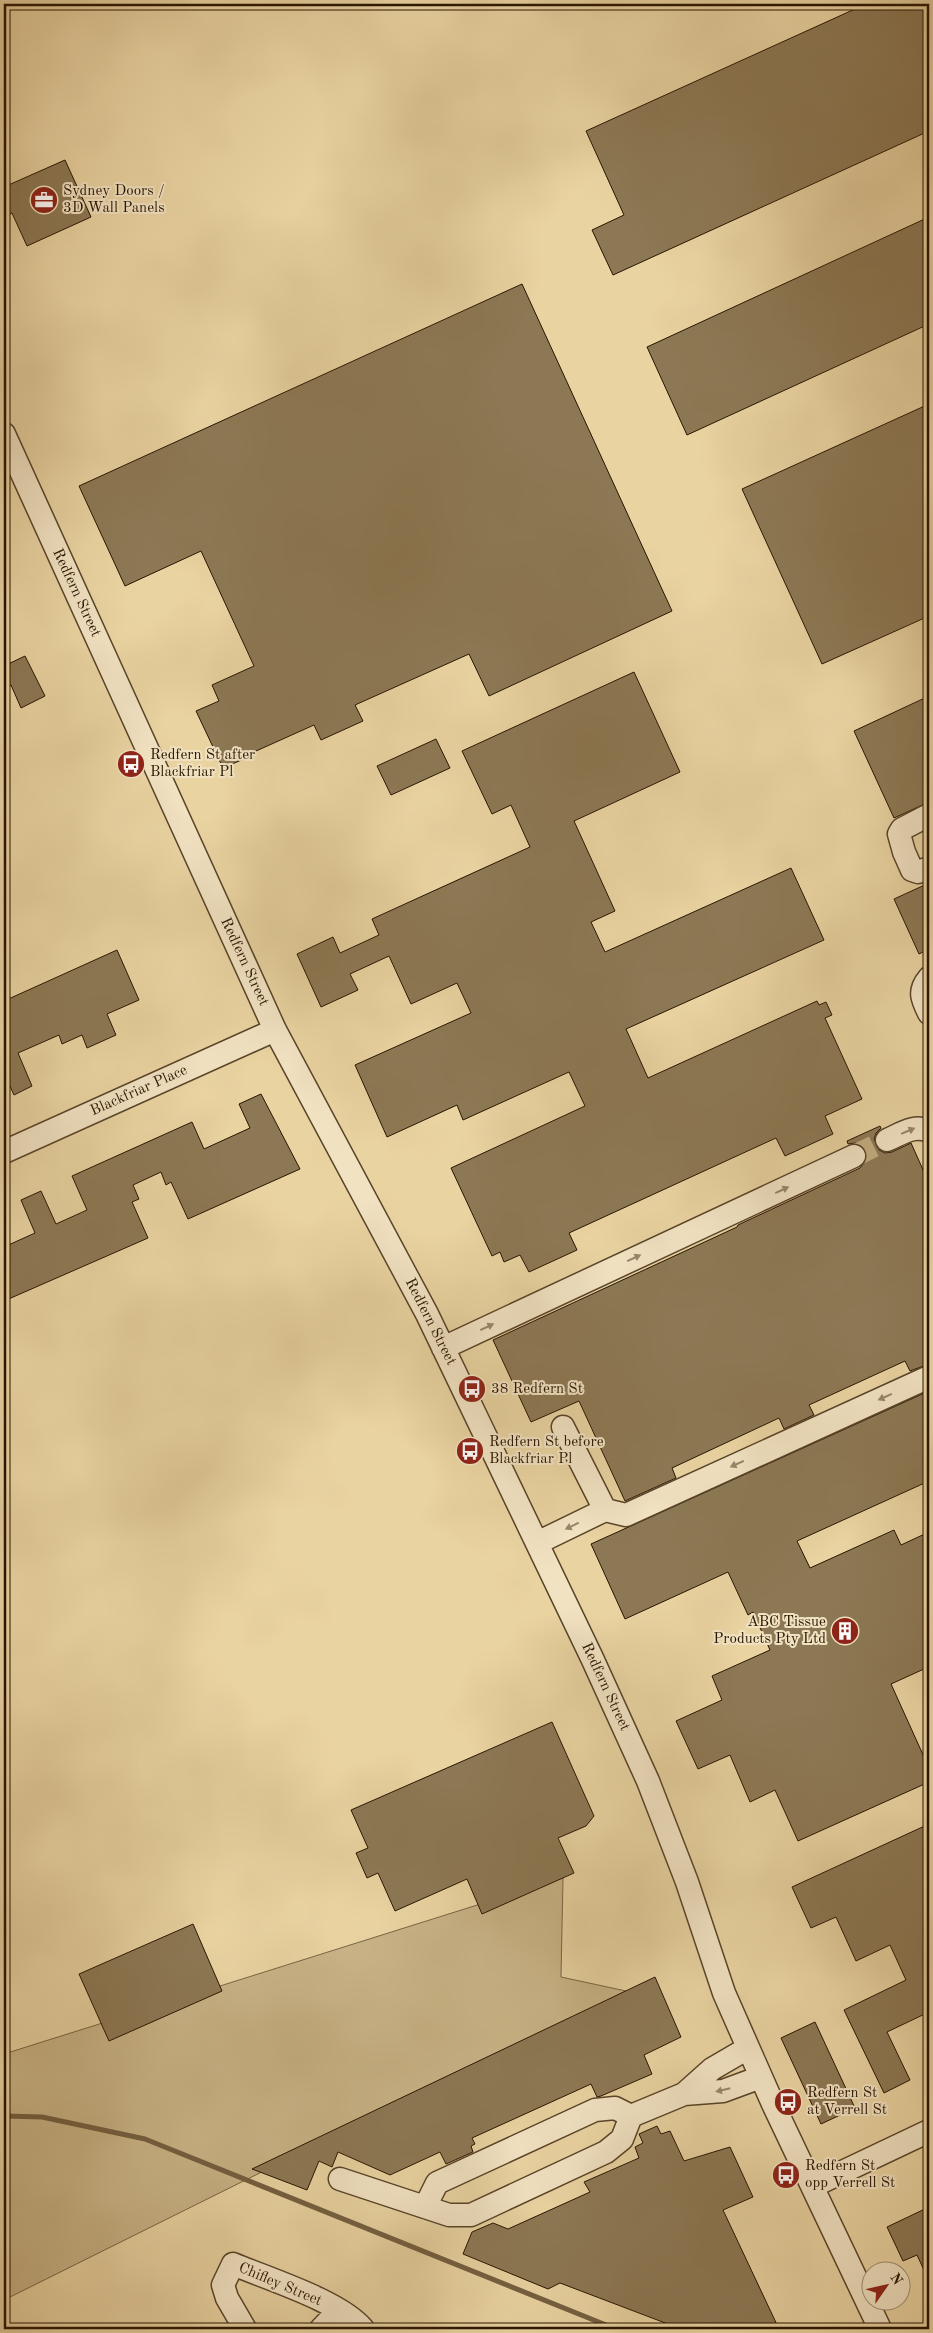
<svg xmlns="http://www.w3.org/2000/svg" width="933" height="2333" viewBox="0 0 933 2333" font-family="'Old Standard TT',serif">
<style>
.green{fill:#c8b386;stroke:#786444}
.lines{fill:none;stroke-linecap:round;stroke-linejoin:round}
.stream{stroke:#746041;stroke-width:5}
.building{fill:#8c7854;stroke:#281501}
.minor-tunnel{stroke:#c2ad81;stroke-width:22;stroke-dasharray:22 11;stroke-linecap:butt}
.minor-casing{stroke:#584429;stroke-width:25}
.minor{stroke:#f1e2c2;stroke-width:22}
.oneway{fill:#97866b}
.labels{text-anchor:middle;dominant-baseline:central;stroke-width:4;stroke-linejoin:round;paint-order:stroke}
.poi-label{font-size:15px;fill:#281501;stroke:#f1e2c2;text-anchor:start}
.street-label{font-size:15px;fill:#281501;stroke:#f1e2c2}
</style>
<rect width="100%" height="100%" fill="#e9d3a1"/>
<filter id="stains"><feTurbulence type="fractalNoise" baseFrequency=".004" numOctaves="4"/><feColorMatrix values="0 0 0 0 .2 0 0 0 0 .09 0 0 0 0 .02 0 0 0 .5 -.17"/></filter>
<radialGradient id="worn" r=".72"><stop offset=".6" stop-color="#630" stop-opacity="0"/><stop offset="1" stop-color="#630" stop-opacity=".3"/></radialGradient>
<path class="green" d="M563,1878L561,1977L626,1991L4,2300V2054Z"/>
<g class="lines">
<path class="stream" d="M4,2116L42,2117L145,2139L616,2329"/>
</g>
<path class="building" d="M866,4H929V131L613,275L592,230L624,215L586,131Z
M65,160L91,217L27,246L12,213L4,217V187Z
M929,217V324L687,435L647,347Z
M522,284L672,611L489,696L469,654L355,705L363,721L321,740L314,725L245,756L246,758L223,768L196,711L219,701L212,685L254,666L201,551L125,586L79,486Z
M929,404V616L822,664L742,489Z
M25,656L45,696L21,708L11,685L4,688V666Z
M634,672L680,772L574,821L615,911L591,922L605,952L791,868L824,940L626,1029L648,1078L817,1001L819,1005L826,1002L832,1015L825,1018L862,1099L825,1116L833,1134L785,1156L776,1138L569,1233L577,1250L529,1272L520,1255L504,1262L500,1252L492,1256L451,1168L585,1106L569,1072L463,1120L457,1105L387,1137L355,1065L471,1013L457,983L411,1004L389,956L350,974L358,990L321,1007L297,954L333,937L340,953L379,935L372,919L530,847L511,805L492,814L462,751Z
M929,696V802L894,818L854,731Z
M436,739L450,768L391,795L377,766Z
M929,883V949L919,954L894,899Z
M117,950L139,1000L107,1014L116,1035L87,1048L82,1035L62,1044L59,1035L18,1053L32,1086L14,1095L4,1073V1001Z
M261,1094L300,1169L188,1219L171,1182L166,1185L161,1172L133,1185L139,1199L132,1202L148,1238L4,1301V1247L35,1233L21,1200L41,1191L56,1224L87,1210L72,1176L192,1122L204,1149L250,1128L239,1104Z
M880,1126L881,1128L876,1133L874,1139L879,1150L885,1153L892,1152L911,1143L929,1183V1364L910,1371L905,1361L809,1405L814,1415L784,1429L779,1418L672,1468L676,1478L625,1501L579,1401L531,1422L493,1340L737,1227L738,1225L860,1168L867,1158L866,1150L861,1145L855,1143L848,1144L847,1141Z
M929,1391V1481L797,1541L810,1568L894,1530L901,1545L929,1532V1664L923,1667L924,1669L891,1684L929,1768V1782L798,1841L775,1790L750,1802L730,1755L698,1769L676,1721L722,1700L712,1676L770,1650L753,1612L748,1615L728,1572L625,1619L591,1544Z
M552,1722L594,1816L586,1826L558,1838L574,1873L482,1914L467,1879L395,1911L378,1873L367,1878L356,1853L368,1848L351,1810Z
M929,1824V2012L887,2032L910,2080L884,2093L844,2010L906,1980L890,1945L856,1961L836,1917L811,1928L792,1887Z
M193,1924L222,1991L109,2041L79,1974Z
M655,1977L681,2037L644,2055L652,2074L601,2096L597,2097L591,2084L472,2138L475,2144L471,2146L473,2152L446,2164L440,2152L390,2175L338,2152L332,2167L319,2161L307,2190L252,2169Z
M815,2022L855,2108L821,2124L781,2038Z
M657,2126L661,2134L670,2131L684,2161L730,2147L753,2197L723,2210L779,2329H681L560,2283L548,2289L463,2254L472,2232L493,2223L508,2229L590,2192L584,2182L639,2158L635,2147L643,2143L639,2134Z
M929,2207V2281L917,2255L903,2261L887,2227Z"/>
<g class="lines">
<path class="minor-tunnel" d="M854,1156L887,1140"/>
<defs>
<path id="minor" d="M4,434L275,1030L427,1314L592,1658L648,1781L687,1882L724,1993L773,2104L880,2329
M929,815L902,829L899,834L904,852L912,870L918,872L929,868
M929,978C918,991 922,999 929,1013
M887,1140C901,1134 914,1124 929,1131
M4,1152L275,1030
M443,1348L854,1156
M563,1427L605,1510
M537,1543L605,1510L626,1515L929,1377
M684,2094L723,2091L761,2077
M340,2179L449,2215H471L606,2152L622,2139L631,2116L684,2094L712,2069L748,2048
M813,2186L929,2131
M425,2207L437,2183L595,2110L615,2108L631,2116
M245,2329L227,2298L223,2285L233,2264C268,2279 340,2301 363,2329
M321,2329L339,2310"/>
</defs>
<use href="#minor" class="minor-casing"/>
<use href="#minor" class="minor"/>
</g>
<defs><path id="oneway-solid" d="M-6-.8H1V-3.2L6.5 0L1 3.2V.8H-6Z" transform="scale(1.25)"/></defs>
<g class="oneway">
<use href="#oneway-solid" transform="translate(908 1131) rotate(-23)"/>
<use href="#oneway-solid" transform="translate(782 1190) rotate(-25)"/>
<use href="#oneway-solid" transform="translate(634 1258) rotate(-25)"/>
<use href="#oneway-solid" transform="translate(487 1327) rotate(-25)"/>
<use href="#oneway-solid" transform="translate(885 1397) rotate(156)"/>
<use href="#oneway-solid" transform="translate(737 1464) rotate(156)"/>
<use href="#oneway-solid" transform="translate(572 1526) rotate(154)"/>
<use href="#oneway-solid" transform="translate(723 2090) rotate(167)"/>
</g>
<defs>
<symbol id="office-disc" viewBox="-11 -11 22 22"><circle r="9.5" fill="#8f2418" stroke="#f1e2c2"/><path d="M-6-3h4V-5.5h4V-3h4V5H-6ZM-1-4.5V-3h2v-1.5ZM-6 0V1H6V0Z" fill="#fff"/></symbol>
<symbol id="bus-disc" viewBox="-11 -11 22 22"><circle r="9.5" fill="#8f2418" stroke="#f1e2c2"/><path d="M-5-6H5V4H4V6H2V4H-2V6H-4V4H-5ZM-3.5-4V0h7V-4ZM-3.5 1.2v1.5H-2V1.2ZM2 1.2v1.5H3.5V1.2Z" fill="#fff"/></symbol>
<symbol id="building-disc" viewBox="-11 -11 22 22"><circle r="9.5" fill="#8f2418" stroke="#f1e2c2"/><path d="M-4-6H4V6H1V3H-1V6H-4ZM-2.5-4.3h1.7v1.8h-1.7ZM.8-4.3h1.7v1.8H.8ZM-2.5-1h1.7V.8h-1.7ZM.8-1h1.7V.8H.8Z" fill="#fff"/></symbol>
</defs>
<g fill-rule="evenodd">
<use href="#office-disc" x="28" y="184" width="32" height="32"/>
<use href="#bus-disc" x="115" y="748" width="32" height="32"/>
<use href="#bus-disc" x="456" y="1373" width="32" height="32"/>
<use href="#bus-disc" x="454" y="1435" width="32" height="32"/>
<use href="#building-disc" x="829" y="1615" width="32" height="32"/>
<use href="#bus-disc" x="772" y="2086" width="32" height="32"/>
<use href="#bus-disc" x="770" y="2159" width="32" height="32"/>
</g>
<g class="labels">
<g class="poi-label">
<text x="63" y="191">Sydney Doors /<tspan x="63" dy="17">3D Wall Panels</tspan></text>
<text x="150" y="755">Redfern St after<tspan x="150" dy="17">Blackfriar Pl</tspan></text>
<text x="491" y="1389">38 Redfern St</text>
<text x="489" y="1442">Redfern St before<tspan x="489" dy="17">Blackfriar Pl</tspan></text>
<text x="826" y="1622" text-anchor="end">ABC Tissue<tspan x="826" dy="17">Products Pty Ltd</tspan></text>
<text x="807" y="2093">Redfern St<tspan x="807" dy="17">at Verrell St</tspan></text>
<text x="805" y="2166">Redfern St<tspan x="805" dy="17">opp Verrell St</tspan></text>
</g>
<g class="street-label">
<text transform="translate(76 593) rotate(65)">Redfern Street</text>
<text transform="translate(244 962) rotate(65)">Redfern Street</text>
<text transform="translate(139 1091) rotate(-24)">Blackfriar Place</text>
<text transform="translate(430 1322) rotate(63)">Redfern Street</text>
<text transform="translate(605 1687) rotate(65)">Redfern Street</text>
<text transform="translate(280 2285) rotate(23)">Chifley Street</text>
</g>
</g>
<rect width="933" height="2333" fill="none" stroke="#e9d3a1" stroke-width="20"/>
<rect x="5" y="5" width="923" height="2323" fill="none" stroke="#281501" stroke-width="2.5"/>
<rect x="10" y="10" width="913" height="2313" fill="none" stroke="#281501"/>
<g transform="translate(886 2286) rotate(56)"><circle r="24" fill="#f1e2c2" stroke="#a19075"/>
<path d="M0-4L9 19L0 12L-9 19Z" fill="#8f2418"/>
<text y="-8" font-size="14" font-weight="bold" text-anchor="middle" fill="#281501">N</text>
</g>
<rect width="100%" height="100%" filter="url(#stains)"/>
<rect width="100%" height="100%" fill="url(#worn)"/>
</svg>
